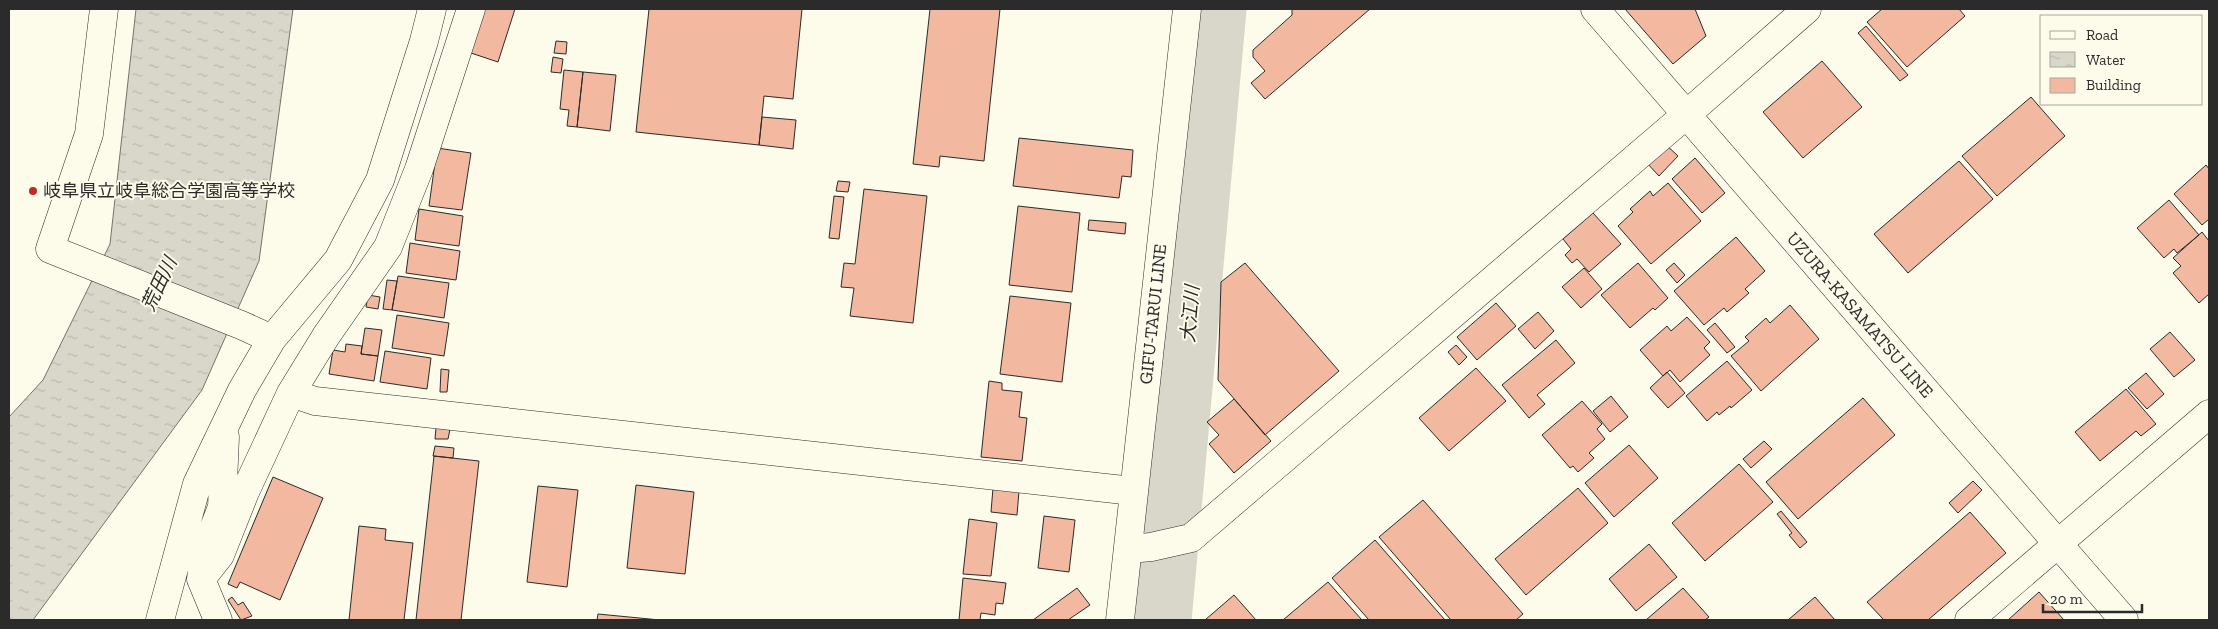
<svg xmlns="http://www.w3.org/2000/svg" width="2218" height="629" viewBox="0 0 2218 629" font-family="'Zilla Slab','Noto Sans JP',serif">
<style>
.water{fill:url(#water-ripples);stroke:#74746e}
.lines{fill:none;stroke-linecap:round;stroke-linejoin:round}
.river{stroke:#d8d7c9;stroke-width:59}
.building{fill:#f2b8a0;stroke:#2b2b2b}
.minor-casing{stroke:#2b2b2b;stroke-width:29}
.secondary-casing{stroke:#2b2b2b;stroke-width:29}
.primary-casing{stroke:#2b2b2b;stroke-width:29}
.minor{stroke:#fdfbea;stroke-width:28}
.secondary{stroke:#fdfbea;stroke-width:28}
.primary{stroke:#fdfbea;stroke-width:28}
.poi-dot{fill:#c62828;stroke:#fdfbea;stroke-width:2}
.labels{text-anchor:middle;dominant-baseline:central;stroke-width:4;stroke-linejoin:round;paint-order:stroke}
.poi-label{font-size:18px;fill:#2b2b2b;stroke:#fdfbea;text-anchor:start}
.street-label{font-size:18px;fill:#2b2b2b;stroke:#fdfbea}
.water-label{font-size:19px;font-style:italic;fill:#2b2b2b;stroke:#fdfbea}
</style>
<defs>
<pattern id="water-ripples" width="26" height="14" patternUnits="userSpaceOnUse" patternTransform="scale(1.25)"><rect width="26" height="14" fill="#d8d7c9"/><path d="M2 4q2-2 4 0t4 0M15 11q2-2 4 0t4 0" fill="none" stroke="#bab9ad"/></pattern>
</defs>
<rect width="100%" height="100%" fill="#fdfbea"/>
<path class="water" d="M136,9H293L259,261L202,390L33,620H9V417L43,380L110,244Z"/>
<g class="lines">
<path class="river" d="M1162,620L1217,9"/>
</g>
<path class="building" d="M478,9H515L498,62L465,51Z
M649,9H802L793,99L764,96L759,145L636,132Z
M930,9H1000L984,161L940,156L939,167L913,164Z
M1292,9H1370L1265,99L1251,83L1265,71L1253,57V50L1292,15Z
M1625,9H1695L1706,36L1673,64Z
M1882,9H1959L1965,16L1907,67L1867,22Z
M1866,26L1908,75L1900,81L1858,33Z
M556,41L567,42L566,54L554,53Z
M553,57L563,59L561,73L551,72Z
M1822,61L1862,107L1803,158L1763,112Z
M564,70L583,72L577,127L567,126L569,110L560,109Z
M583,72L616,75L610,131L577,127Z
M2031,97L2065,136L1997,196L1962,156Z
M762,117L796,120L793,149L759,145Z
M1019,138L1133,150L1131,177L1122,176L1119,198L1013,186Z
M1663,142L1678,156L1659,176L1645,161Z
M437,148L471,153L462,210L429,206Z
M1695,158L1725,193L1702,213L1672,179Z
M1959,161L1993,199L1908,273L1874,234Z
M2206,165L2209,169V219L2202,225L2174,194Z
M838,181L850,182L848,192L836,191Z
M1668,183L1701,221L1651,264L1618,226L1633,212L1630,209L1650,191L1653,196Z
M864,189L927,196L913,323L850,316L854,288L841,287L844,263L855,264Z
M834,196L844,197L839,239L829,238Z
M2169,200L2199,235L2177,253L2174,249L2164,258L2137,228Z
M1018,206L1080,213L1072,292L1009,285Z
M419,209L463,216L459,246L415,240Z
M1593,213L1621,244L1589,272L1577,259L1572,263L1565,255L1571,249L1563,239Z
M1089,220L1126,223L1125,234L1088,230Z
M2202,232L2209,241V294L2199,303L2173,273L2181,266L2173,258Z
M1736,237L1765,271L1745,289L1749,293L1727,312L1724,308L1704,325L1674,291Z
M410,243L460,251L456,280L406,273Z
M1245,263L1339,371L1265,435L1218,380L1221,282Z
M1638,263L1668,298L1655,310L1653,308L1630,328L1601,295Z
M1674,263L1685,275L1677,283L1666,270Z
M1584,268L1602,289L1581,308L1562,287Z
M398,276L449,283L444,318L392,310Z
M387,280L397,281L392,310L383,309Z
M368,295L380,297L378,309L366,307Z
M1010,296L1071,303L1062,382L1000,374Z
M1496,303L1516,326L1477,360L1457,337Z
M1790,305L1819,339L1761,391L1731,356L1749,341L1745,337L1766,318L1770,323Z
M1538,312L1554,331L1535,349L1518,329Z
M397,315L449,323L444,356L392,348Z
M1687,317L1710,342L1704,348L1710,355L1680,382L1670,370L1663,376L1640,350L1667,326L1671,331Z
M1715,323L1735,347L1727,353L1707,330Z
M365,328L382,330L378,356L361,354Z
M2170,332L2195,360L2174,377L2150,349Z
M1556,340L1575,363L1537,395L1545,404L1529,418L1502,385Z
M346,344L362,346L361,354L378,356L374,381L329,374L333,350L345,352Z
M1456,345L1467,357L1459,365L1448,352Z
M385,351L431,358L427,389L380,382Z
M1727,361L1752,390L1731,408L1730,406L1719,415L1717,412L1707,421L1686,396Z
M1476,368L1506,401L1449,451L1419,418Z
M441,369L449,370L447,392H440Z
M1667,372L1685,393L1668,408L1650,388Z
M2146,373L2164,394L2147,409L2128,388Z
M989,381L1002,383V390L1022,392L1019,417L1027,418L1022,461L981,457Z
M2126,389L2156,424L2141,436L2136,431L2100,461L2075,432Z
M1611,396L1628,417L1610,432L1593,411Z
M1863,398L1895,435L1798,519L1766,482Z
M1234,399L1271,441L1234,473L1209,444L1219,435L1207,422Z
M1582,401L1602,424L1597,429L1605,439L1589,453L1594,458L1578,472L1573,466L1570,468L1542,435Z
M436,428L450,429L448,439H435Z
M1764,441L1772,449L1751,468L1743,459Z
M1629,445L1658,478L1614,517L1585,483Z
M435,446L454,448L453,458L433,456Z
M434,456L479,461L461,620H416Z
M1739,464L1773,502L1705,561L1672,523Z
M273,477L323,498L280,600L240,582L237,588L228,584Z
M1973,481L1982,490L1958,513L1949,503Z
M636,485L694,492L685,574L627,568Z
M538,486L578,490L567,587L527,582Z
M993,488L1019,491L1017,515L991,512Z
M1578,488L1608,523L1526,595L1495,559Z
M1423,500L1523,614L1516,620H1451L1379,537Z
M1781,511L1807,542L1800,548L1789,535L1792,533L1777,514Z
M1970,512L2006,553L1928,620H1884L1867,602Z
M1044,516L1075,520L1069,572L1038,568Z
M969,519L997,523L991,576L963,574Z
M359,526L386,529L385,540L413,543L404,620H349Z
M1375,540L1445,620H1369L1332,578Z
M1649,544L1677,577L1636,611L1609,579Z
M963,578L1006,583L1003,604L996,603L995,615L981,613L980,620H959Z
M1328,582L1362,620H1283Z
M1077,588L1090,605L1068,620H1033Z
M1683,588L1709,617L1705,620H1646Z
M2039,592L2064,620H2008Z
M1234,595L1256,620H1205Z
M232,597L238,605L243,602L252,616L241,620L228,600Z
M1815,597L1835,620H1788Z
M598,614L660,620H597Z"/>
<g class="lines">
<defs>
<path id="minor" d="M104,9L89,134L50,249L241,325L272,339
M291,393L315,401L1133,491
M1129,549L1151,547L1191,538L1687,114L1807,9
M201,579L220,555L245,492L291,393L326,336L388,247L419,169L471,9
M160,620L197,484L242,390L272,339L338,260L380,180L424,41L432,9
M218,620L201,579L205,551L222,507L225,437
M1969,620L2209,414"/>
<path id="secondary" d="M1595,9L2124,620"/>
<path id="primary" d="M1120,620L1187,9"/>
</defs>
<use href="#minor" class="minor-casing"/>
<use href="#secondary" class="secondary-casing"/>
<use href="#primary" class="primary-casing"/>
<use href="#minor" class="minor"/>
<use href="#secondary" class="secondary"/>
<use href="#primary" class="primary"/>
</g>
<circle class="poi-dot" cx="33" cy="191" r="5"/>
<g class="labels">
<g class="poi-label">
<text x="43" y="191">岐阜県立岐阜総合学園高等学校</text>
</g>
<g class="street-label">
<text transform="translate(1153 314) rotate(-84)">GIFU-TARUI LINE</text>
<text transform="translate(1860 315) rotate(49)">UZURA-KASAMATSU LINE</text>
</g>
<g class="water-label">
<text transform="translate(159 284) rotate(-65)">荒田川</text>
<text transform="translate(1190 314) rotate(-85)">大江川</text>
</g>
</g>
<rect width="2218" height="629" fill="none" stroke="#2b2b2b" stroke-width="20"/>
<rect x="2040" y="15" width="162" height="90" fill="#fdfbea" stroke="#a9a89e"/>
<rect x="2050" y="31" width="25" height="8" fill="#fdfbea" stroke="#a9a89e"/>
<text x="2086" y="40" font-size="15" fill="#2b2b2b">Road</text>
<rect x="2050" y="52" width="25" height="15" fill="url(#water-ripples)" stroke="#a9a89e"/>
<text x="2086" y="65" font-size="15" fill="#2b2b2b">Water</text>
<rect x="2050" y="78" width="25" height="15" fill="#f2b8a0" stroke="#a9a89e"/>
<text x="2086" y="90" font-size="15" fill="#2b2b2b">Building</text>
<path d="M2043 604v8h99v-8" fill="none" stroke="#2b2b2b" stroke-width="2.5"/>
<text x="2050" y="604" font-size="15" fill="#2b2b2b" stroke="#fdfbea" stroke-width="4" paint-order="stroke">20 m</text>
</svg>
